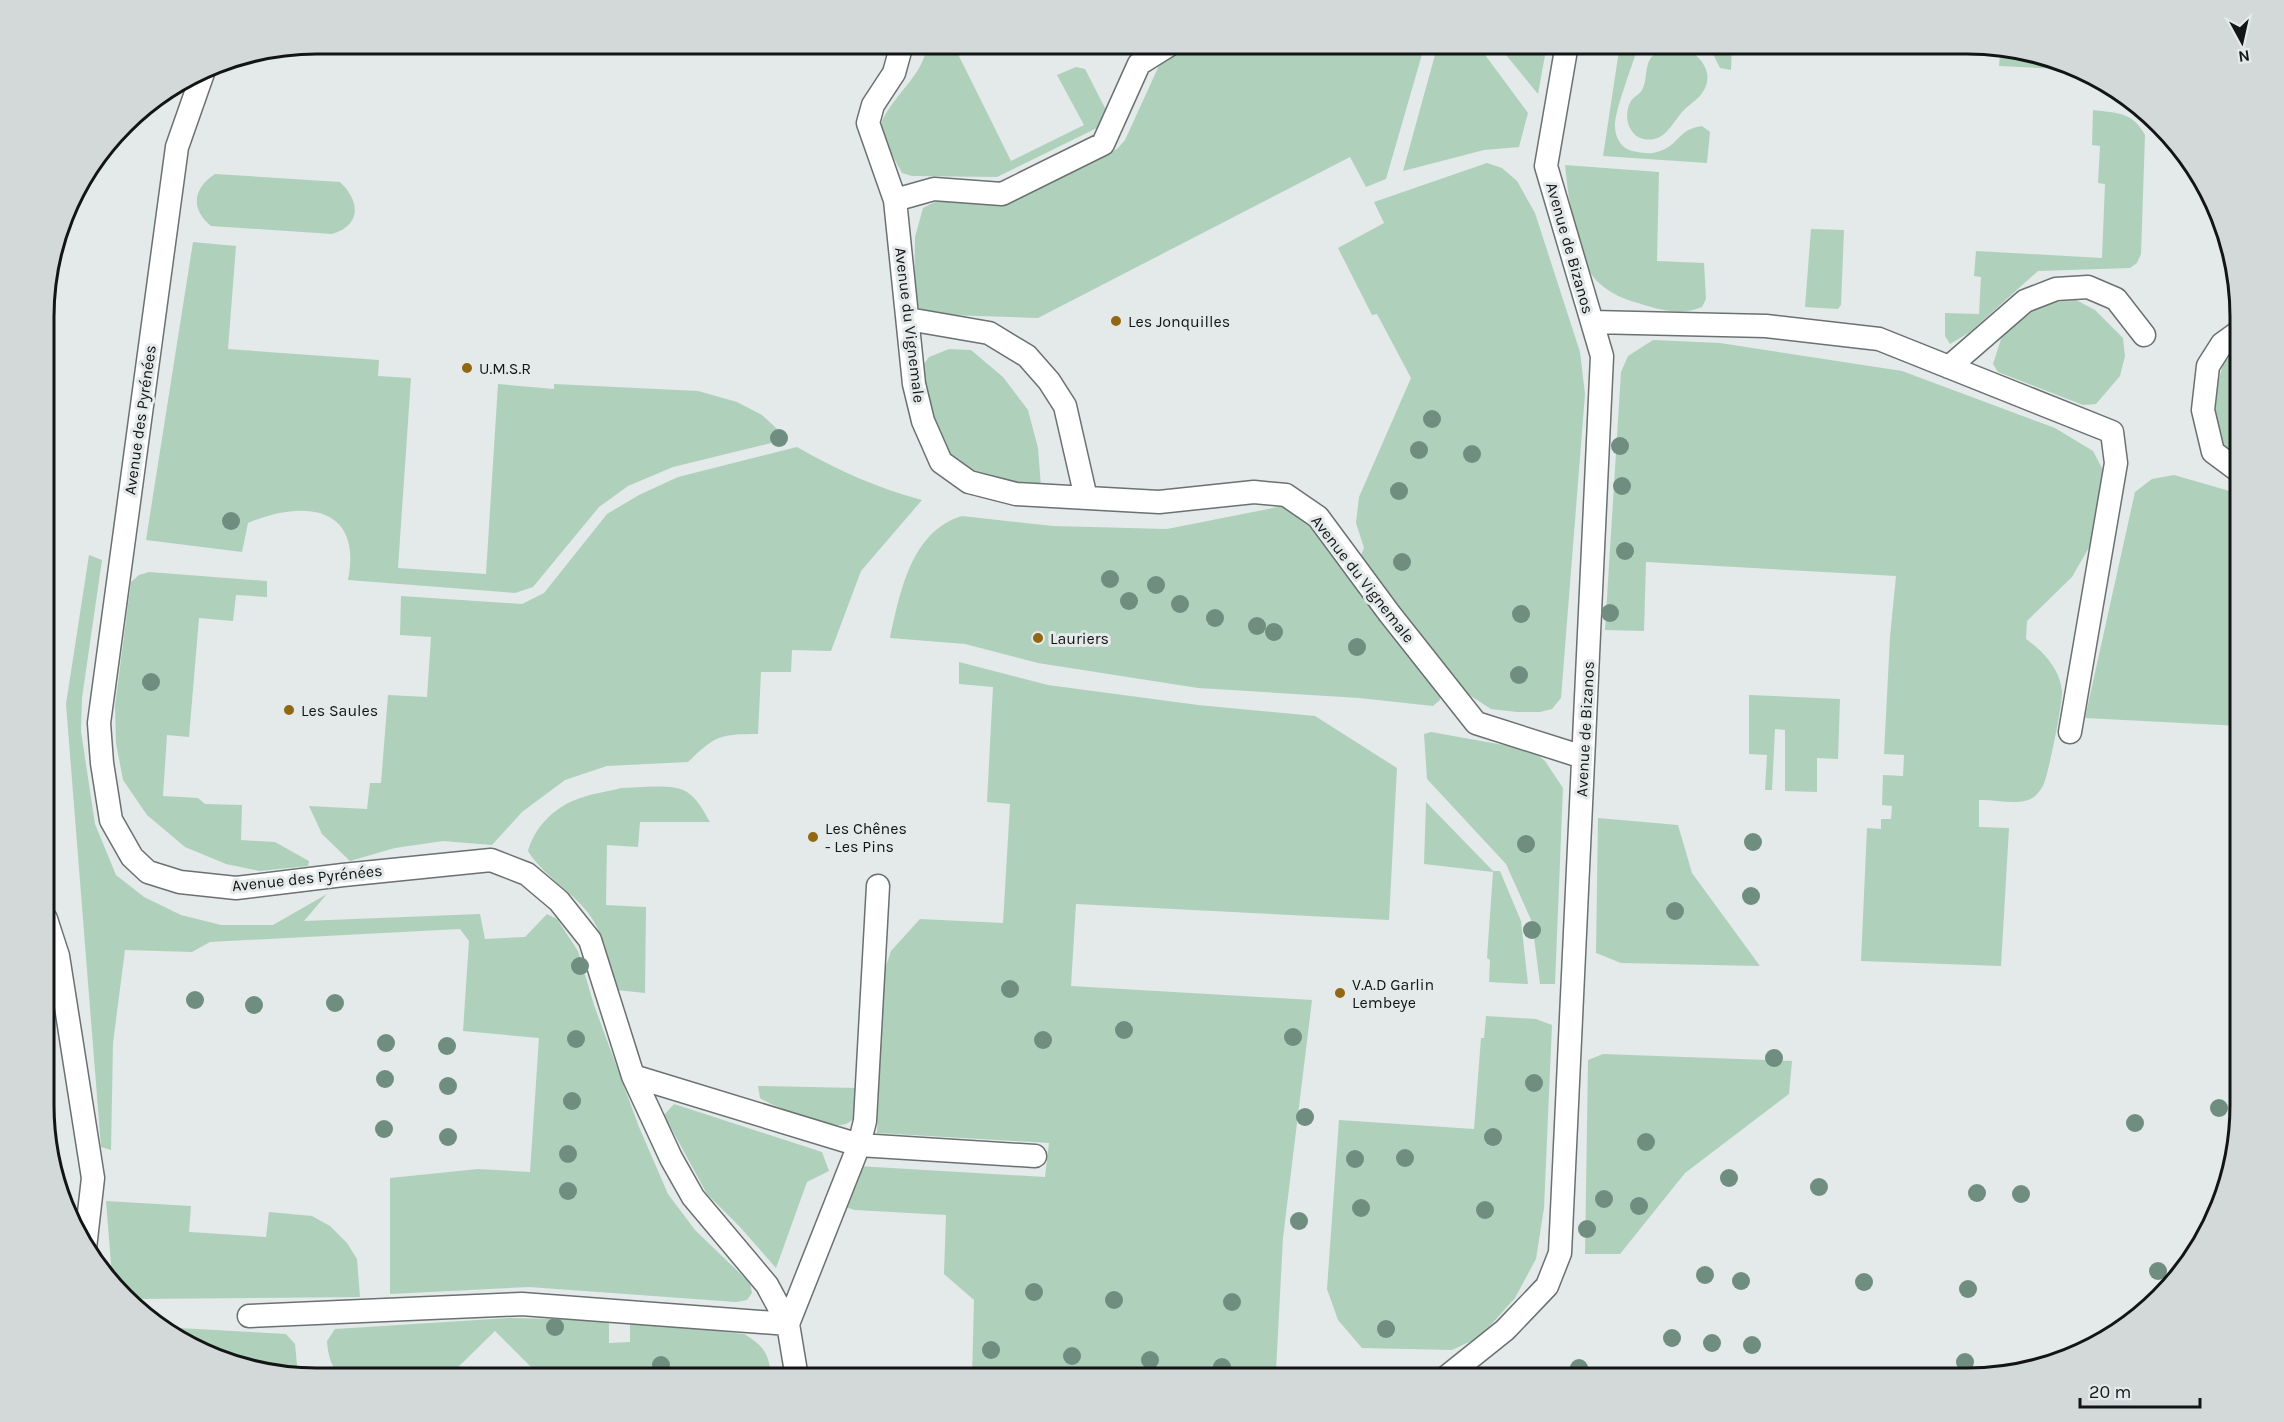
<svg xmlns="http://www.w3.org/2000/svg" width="2284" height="1422" viewBox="0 0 2284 1422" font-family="Karla,sans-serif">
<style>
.green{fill:#afd1bb}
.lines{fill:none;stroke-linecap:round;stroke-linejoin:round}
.lane-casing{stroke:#6b7071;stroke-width:25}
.lane{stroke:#fff;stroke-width:22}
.tree{fill:#708e80}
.poi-dot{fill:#926711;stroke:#e4e9ea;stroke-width:2}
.labels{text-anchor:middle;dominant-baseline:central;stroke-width:6;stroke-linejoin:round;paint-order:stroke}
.street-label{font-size:16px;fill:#131515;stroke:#e4e9ea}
.poi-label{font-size:16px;fill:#131515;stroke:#e4e9ea;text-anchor:start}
.rim{fill:none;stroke:#131515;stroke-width:3}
</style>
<rect width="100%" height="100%" fill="#e4e9ea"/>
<path class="green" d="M926,44H953L1011,161L1084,125L1057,75L1076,67L1085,69L1107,112L1105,124L997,177L912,176L902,173L879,131C885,100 928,74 926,44Z
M1187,44H1425L1386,179L1366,187L1350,157L1038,318L947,315L924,311L914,304L915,237L923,208L939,200L1013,201L1117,149L1125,140L1162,59Z
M1438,44H1477L1528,113L1519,147L1484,150L1403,171Z
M1497,44H1547L1538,94Z
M1620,44H1642L1637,50C1632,66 1614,113 1615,126C1615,137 1621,148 1632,151C1642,153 1650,155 1660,151C1679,145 1678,129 1702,126L1710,132L1707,163L1603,156Z
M1708,44H1732L1731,70L1720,68Z
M1681,46C1702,55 1718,76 1699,97C1694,102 1687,106 1682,112C1671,125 1664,143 1644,139C1638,138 1633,134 1630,128C1626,121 1626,109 1631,101C1634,96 1641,94 1643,88C1648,77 1644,61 1655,54C1663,48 1672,47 1681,46Z
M2000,54L2046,56L2076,70L1999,66Z
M2093,110C2117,113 2133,112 2145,135L2141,254L2137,263L2130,268L2038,271L1970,332L1950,344L1945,336V313L1979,314L1981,277L1974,276L1976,251L2102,258L2105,184L2098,183L2100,146L2092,145Z
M1487,163L1502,168L1517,181L1535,213L1580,352L1585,394L1561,698L1552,709L1540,712H1517L1491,709L1463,691L1361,555L1364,548L1356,523L1359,497L1411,378L1377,314L1372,315L1338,248L1384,223L1374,202Z
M1565,165L1659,172L1657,261L1704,263L1706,299L1702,307C1683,315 1664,311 1644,305C1627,300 1612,295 1599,283C1576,264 1568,194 1565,165Z
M215,174L340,182C360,201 362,225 332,234L211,226C190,209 193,188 215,174Z
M1811,229L1844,230L1841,305L1838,309L1805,307Z
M193,242L236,246L228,349L379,360L378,376L411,378L398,568L486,574L498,384L554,389V384L698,391L737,402L762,415L788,439L673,467L628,486L599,507L533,587L515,593L348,580C363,504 302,500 248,523L242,552L146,540Z
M2076,300L2095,310L2123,338L2125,356L2120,376L2096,404L2083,405L1998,372L1993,364L2002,336L2035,309L2057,302Z
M1653,340L1720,343L1902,371L2055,428L2093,451L2106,476L2091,544L2072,577L2027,621L2026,639C2043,651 2060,669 2062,691C2063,703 2048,776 2043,786C2041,789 2037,795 2034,797C2020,807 1995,799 1979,800V827L2009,828L2001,966L1861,961L1867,828L1881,829V819H1891L1892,806L1882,805L1883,775L1903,776L1904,755L1884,754L1890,637L1896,576L1646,562L1644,631L1605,630L1621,372L1628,356Z
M2240,348V464L2224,454L2213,405L2223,363Z
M949,349L971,350L1003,377L1028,410L1038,448L1041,487L970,475L941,448L921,368L929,357Z
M797,447C837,470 877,488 922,500L861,571L831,651L792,650L791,672H761L758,734C719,734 715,736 688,762L607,766L565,780L522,812L492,845L443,841L395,848L350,861L322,834L309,806L367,809L370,783H381L388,695L427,697L431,637L400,635L401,596L522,604L544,593L607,514L639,495L678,477Z
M2174,475L2240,494V726L2085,718L2135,492L2152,479Z
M1283,506L1316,524L1440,691V700L1433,706L1359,698L1198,688L1038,663L965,644L890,638C900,593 911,531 962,516L1053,526L1167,529Z
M89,555L102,560L82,698L81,731L95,824L116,875L144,897L181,915L221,925H273L327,894L304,921L480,914L485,939L525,937L547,914L557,919L578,951L594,1005L639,1127L668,1194L695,1230L750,1283L752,1293L747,1300L736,1302L529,1287L390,1294V1178L478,1169L530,1172L539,1038L463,1031L469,941L460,929L210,942L192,952L125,950L113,1043L111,1150L101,1147L66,704Z
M149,572L267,581V597L236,595L233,621L199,618L189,737L167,735L163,796L198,798L205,804L242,805L241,840L275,842L309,861L308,866L260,871L226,864L185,847L147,815L123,780L116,743L115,706L131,582L139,575Z
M959,662L1048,685L1198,705L1315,716L1397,768L1389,920L1076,904L1071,986L1312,1000L1283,1238L1276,1371L1309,1378H972L974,1300L944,1274L946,1215L855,1210L841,1206L858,1166L1045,1177L1049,1143L877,1133L884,972L891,951L920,919L1003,923L1010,804L987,802L993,687L959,684Z
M1749,695L1840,699L1838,759L1817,758V792L1785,791V730L1775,729L1772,790H1765L1767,755L1749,754Z
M1431,732L1532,750L1545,761L1563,788L1555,984H1540L1532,922L1506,864L1427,779L1424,734Z
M621,788C638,788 673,783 687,792C698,799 704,812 710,822H640L638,847L607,845L606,905L646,907L645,993L616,990C609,962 604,930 584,908C567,888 542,874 528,851C534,829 552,809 575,800C589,794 606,792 621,788Z
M1426,802L1493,871H1500L1521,921L1528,984L1489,982L1490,960L1487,958L1493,872L1424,864Z
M1598,818L1678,825L1692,873L1760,966L1621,963L1596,953Z
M1486,1016L1536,1019L1552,1025L1544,1208L1536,1259L1515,1298L1480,1337L1452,1350L1362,1348L1338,1320L1327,1289L1339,1120L1474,1129L1481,1038H1484Z
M1603,1054L1792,1061L1789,1094L1685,1173L1620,1254H1585L1588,1060Z
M758,1086L858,1088L859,1115C853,1120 846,1126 838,1125C821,1124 774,1107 760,1098Z
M674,1104L822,1152L829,1171L807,1182L776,1268L740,1227L707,1194L664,1115Z
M106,1201L191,1206L189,1232L266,1237L269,1212L312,1216L330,1226L347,1243L357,1259L360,1297L134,1299L112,1276Z
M509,1318L609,1320V1343L630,1342V1321L744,1334C766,1347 768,1354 772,1378H542L495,1331L447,1378H342C331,1367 328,1356 327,1341L335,1329Z
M160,1327L286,1334L295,1344L298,1375L229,1364L165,1333Z"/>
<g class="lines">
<defs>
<path id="lane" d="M902,44L894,73L873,105L868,123L895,200L914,384L923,421L941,462L969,482L1016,494L1159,502L1254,492L1286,495L1318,517L1389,613L1476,723L1583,757
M204,70L177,147L99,723L102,763L111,820L132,857L148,872L180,882L236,888L343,875L491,860L527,874L559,901L590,940L633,1076L671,1158L693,1197L767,1285L788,1324L797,1378
M895,200L934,189L1002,194L1103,144L1139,64L1171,44
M908,319L989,333L1027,356L1049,381L1065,406L1086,498
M1592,322L1766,326L1879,339L2112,432L2116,463L2070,732
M2240,331L2222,344L2208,366L2203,410L2213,452L2240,472
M1949,367L2025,301L2056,289L2088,287L2116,299L2144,335
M46,919L58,956L93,1178L85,1248
M633,1076L859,1145L1035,1156
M249,1316L522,1304L788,1324L859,1145L865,1121L878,886
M1445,1378L1505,1330L1547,1286L1560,1253L1602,356L1546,166L1567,44"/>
</defs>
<use href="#lane" class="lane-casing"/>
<use href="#lane" class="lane"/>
</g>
<g class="tree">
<circle cx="1432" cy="419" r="9"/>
<circle cx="779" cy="438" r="9"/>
<circle cx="1620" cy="446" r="9"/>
<circle cx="1419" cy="450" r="9"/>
<circle cx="1472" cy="454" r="9"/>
<circle cx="1622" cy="486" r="9"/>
<circle cx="1399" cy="491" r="9"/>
<circle cx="231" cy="521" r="9"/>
<circle cx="1625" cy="551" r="9"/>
<circle cx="1402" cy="562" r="9"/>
<circle cx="1110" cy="579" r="9"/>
<circle cx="1156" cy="585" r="9"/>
<circle cx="1129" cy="601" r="9"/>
<circle cx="1180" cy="604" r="9"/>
<circle cx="1610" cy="613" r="9"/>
<circle cx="1521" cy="614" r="9"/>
<circle cx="1215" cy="618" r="9"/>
<circle cx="1257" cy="626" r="9"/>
<circle cx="1274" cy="632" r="9"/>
<circle cx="1357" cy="647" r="9"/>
<circle cx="1519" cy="675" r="9"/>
<circle cx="151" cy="682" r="9"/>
<circle cx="1753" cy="842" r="9"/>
<circle cx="1526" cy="844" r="9"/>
<circle cx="1751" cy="896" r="9"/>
<circle cx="1675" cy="911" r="9"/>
<circle cx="1532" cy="930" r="9"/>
<circle cx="580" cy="966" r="9"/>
<circle cx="1010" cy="989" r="9"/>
<circle cx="195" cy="1000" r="9"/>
<circle cx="335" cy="1003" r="9"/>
<circle cx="254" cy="1005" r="9"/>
<circle cx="1124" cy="1030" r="9"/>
<circle cx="1293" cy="1037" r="9"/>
<circle cx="576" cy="1039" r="9"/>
<circle cx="1043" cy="1040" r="9"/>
<circle cx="386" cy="1043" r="9"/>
<circle cx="447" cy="1046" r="9"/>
<circle cx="1774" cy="1058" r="9"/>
<circle cx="385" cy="1079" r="9"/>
<circle cx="1534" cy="1083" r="9"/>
<circle cx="448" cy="1086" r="9"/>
<circle cx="572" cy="1101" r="9"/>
<circle cx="2219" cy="1108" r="9"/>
<circle cx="1305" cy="1117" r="9"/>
<circle cx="2135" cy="1123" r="9"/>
<circle cx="384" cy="1129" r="9"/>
<circle cx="448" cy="1137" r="9"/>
<circle cx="1493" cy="1137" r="9"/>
<circle cx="1646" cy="1142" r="9"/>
<circle cx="568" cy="1154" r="9"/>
<circle cx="1405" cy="1158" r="9"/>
<circle cx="1355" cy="1159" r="9"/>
<circle cx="1729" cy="1178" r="9"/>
<circle cx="1819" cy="1187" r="9"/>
<circle cx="568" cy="1191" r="9"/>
<circle cx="1977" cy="1193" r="9"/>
<circle cx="2021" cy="1194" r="9"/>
<circle cx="1604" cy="1199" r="9"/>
<circle cx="1639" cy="1206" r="9"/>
<circle cx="1361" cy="1208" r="9"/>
<circle cx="1485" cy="1210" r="9"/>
<circle cx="1299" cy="1221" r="9"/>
<circle cx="1587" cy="1229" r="9"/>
<circle cx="2158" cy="1271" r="9"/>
<circle cx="1705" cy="1275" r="9"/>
<circle cx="1741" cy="1281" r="9"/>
<circle cx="1864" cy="1282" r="9"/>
<circle cx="1968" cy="1289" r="9"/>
<circle cx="1034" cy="1292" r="9"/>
<circle cx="1114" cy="1300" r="9"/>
<circle cx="1232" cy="1302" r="9"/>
<circle cx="555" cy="1327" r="9"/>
<circle cx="1386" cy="1329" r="9"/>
<circle cx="1672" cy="1338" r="9"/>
<circle cx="1712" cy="1343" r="9"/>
<circle cx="1752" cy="1345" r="9"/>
<circle cx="991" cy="1350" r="9"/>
<circle cx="1072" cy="1356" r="9"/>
<circle cx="1150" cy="1360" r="9"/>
<circle cx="1965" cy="1362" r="9"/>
<circle cx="661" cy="1365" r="9"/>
<circle cx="1222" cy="1367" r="9"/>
<circle cx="1579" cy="1368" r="9"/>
</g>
<g class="poi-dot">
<circle cx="1116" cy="321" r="6"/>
<circle cx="467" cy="368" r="6"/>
<circle cx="1038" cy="638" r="6"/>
<circle cx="289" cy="710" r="6"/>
<circle cx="813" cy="837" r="6"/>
<circle cx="1340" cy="993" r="6"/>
</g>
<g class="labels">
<g class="street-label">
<text transform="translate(1570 248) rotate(74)">Avenue de Bizanos</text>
<text transform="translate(910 325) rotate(83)">Avenue du Vignemale</text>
<text transform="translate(140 420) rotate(-82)">Avenue des Pyrénées</text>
<text transform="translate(1363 579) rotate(52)">Avenue du Vignemale</text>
<text transform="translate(1585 729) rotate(-87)">Avenue de Bizanos</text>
<text transform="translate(307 878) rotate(-6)">Avenue des Pyrénées</text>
</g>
<g class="poi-label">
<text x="1128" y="321">Les Jonquilles</text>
<text x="479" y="368">U.M.S.R</text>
<text x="1050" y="638">Lauriers</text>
<text x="301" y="710">Les Saules</text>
<text x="825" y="828">Les Chênes<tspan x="825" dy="18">- Les Pins</tspan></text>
<text x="1352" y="984">V.A.D Garlin<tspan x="1352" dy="18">Lembeye</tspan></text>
</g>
</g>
<path d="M0 0H2284V1422H0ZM317 54H1967A263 263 0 0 1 2230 317V1105A263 263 0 0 1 1967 1368H317A263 263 0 0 1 54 1105V317A263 263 0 0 1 317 54Z" fill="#d3d8d9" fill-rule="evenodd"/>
<path class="rim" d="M317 54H1967A263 263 0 0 1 2230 317V1105A263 263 0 0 1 1967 1368H317A263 263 0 0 1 54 1105V317A263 263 0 0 1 317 54Z"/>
<g transform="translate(2242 42) rotate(172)" stroke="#e4e9ea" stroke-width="4.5" paint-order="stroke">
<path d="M0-4.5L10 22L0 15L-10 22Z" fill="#131515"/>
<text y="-9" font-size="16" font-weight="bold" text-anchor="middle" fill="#131515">N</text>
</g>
<path d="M2080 1398v9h120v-9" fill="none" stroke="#131515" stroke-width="3"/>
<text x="2089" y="1398" font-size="18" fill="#131515" stroke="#e4e9ea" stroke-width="4.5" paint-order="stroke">20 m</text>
</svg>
